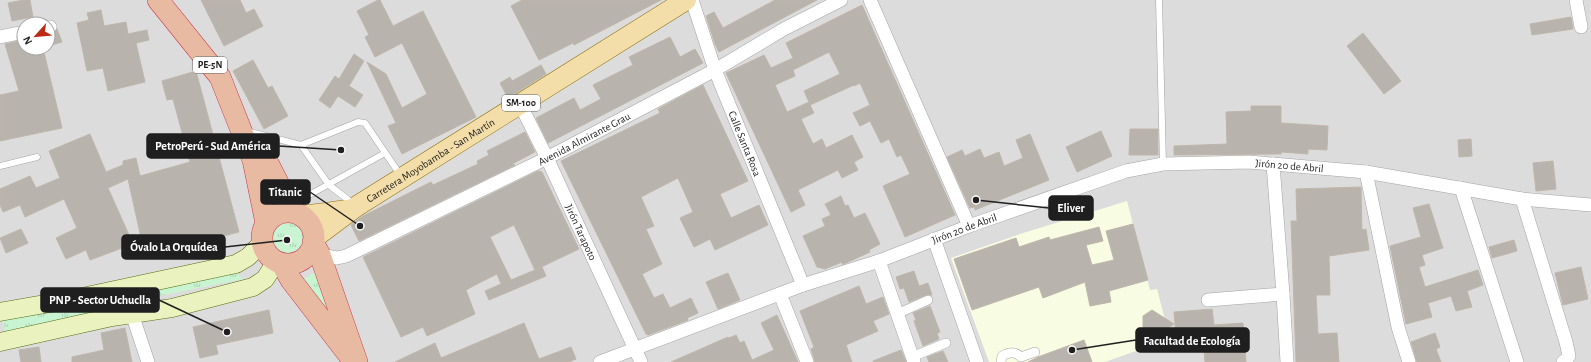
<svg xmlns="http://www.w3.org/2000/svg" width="1591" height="362" viewBox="0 0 1591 362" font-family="'Alegreya Sans',sans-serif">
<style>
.residential{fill:#dddcdc;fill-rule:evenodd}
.education{fill:#f8fce2}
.park{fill:url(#park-tufts)}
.building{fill:#b8b3ac;stroke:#bfb6aa;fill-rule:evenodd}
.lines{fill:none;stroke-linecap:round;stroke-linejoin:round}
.service-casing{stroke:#a3a3a3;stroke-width:7}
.pedestrian-casing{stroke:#a3a3a3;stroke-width:10}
.minor-casing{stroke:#a3a3a3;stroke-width:14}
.secondary-casing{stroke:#566d10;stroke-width:19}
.primary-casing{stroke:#8c730f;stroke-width:21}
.trunk-casing{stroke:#ca3755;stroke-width:22}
.service{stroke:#fff;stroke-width:6}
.pedestrian{stroke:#fff;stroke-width:9}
.minor{stroke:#fff;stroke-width:13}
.secondary{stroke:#eaf3c0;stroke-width:18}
.primary{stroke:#f3dda8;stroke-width:20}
.trunk{stroke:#e8baa1;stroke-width:21}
.labels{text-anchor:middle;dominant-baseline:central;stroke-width:4;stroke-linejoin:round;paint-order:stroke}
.shield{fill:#fff;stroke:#626262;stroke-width:1}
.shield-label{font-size:10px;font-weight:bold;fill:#1f1f1f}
.street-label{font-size:11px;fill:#1f1f1f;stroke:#fff}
.leader{fill:none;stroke:#1f1f1f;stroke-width:1.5}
.callout-dot{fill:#1f1f1f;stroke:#fff;stroke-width:1.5}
.callout{fill:#1f1f1f;stroke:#1f1f1f;stroke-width:1.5}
.callout-label{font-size:12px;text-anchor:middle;font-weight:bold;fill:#fff}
</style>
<defs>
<pattern id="park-tufts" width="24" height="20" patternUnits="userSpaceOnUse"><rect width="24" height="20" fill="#c8f4d2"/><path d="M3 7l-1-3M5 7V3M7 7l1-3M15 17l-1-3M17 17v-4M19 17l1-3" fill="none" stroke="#abd1b4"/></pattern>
</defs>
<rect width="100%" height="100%" fill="#efede7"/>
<path class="residential" d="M0,0H1591V362H0ZM24,24H48V48H24Z"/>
<path class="education" d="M1127,201L1150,290L1157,289L1170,339L1105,362H989L951,258L1020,234Z"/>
<path class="park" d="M268 241a19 19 0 1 1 38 0a19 19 0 1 1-38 0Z
M317,271L337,325L300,281Z
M237,273L243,279L144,299L142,291Z
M118,295L121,308L5,332L2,319Z"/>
<path class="building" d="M23,0H30L33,17L12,21L8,3Z
M201,0H240L246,13L254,9L263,26L224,46Z
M378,0H380L393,26L423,11L476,117L402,154L388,126L396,123L367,62L386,74L402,108L427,94L402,43L375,57L365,37L369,35L357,11Z
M522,0H661L574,45L573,43L539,60L511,6Z
M775,0H817L719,52L715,44L706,16L714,12L723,28Z
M862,5L955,215L905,237L883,186L910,174L901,155L897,157L889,139L881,143L870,121L860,126L853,113L870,105L860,83L854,86V85L810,105L814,113L801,119L813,144L822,139L826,148L852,135L863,157L854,162L858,170L842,178L838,170L798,190L805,205L791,212L726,73L764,55L771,68L793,58L786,43ZM829,52L840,74L804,91L809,102L787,112L775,85L795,76L793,70Z
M101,10L104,26L126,22L128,34L147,30L149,40L136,43L145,82L108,91L103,68L87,71L77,23L89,20L87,13Z
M1571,17L1573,29L1532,35L1530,24Z
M57,29L62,42L48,46V35L54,34Z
M1363,33L1401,81L1384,94L1347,46Z
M670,37L680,57L695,49L703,63L548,143L536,118L574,98L580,110L601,99L593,85L633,65L629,57Z
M24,40V48H43L62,128L0,141V95L19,91L5,44Z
M354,54L364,61L349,86L363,95L355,107L338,96L330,108L319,100L335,76L339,79Z
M253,60L268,88L272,86L288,116L264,129L233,71Z
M541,65L546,74L508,98L500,83L510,77L512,81Z
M196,71L239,232L145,256L128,179L108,188L133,244L90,260L86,250L66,259L56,238L77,228L64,199L25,217L20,205L3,212L0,205V189L30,176L36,188L60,178L49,151L90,134L106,172L123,165V161L136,158L140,176L190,162L173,99L167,100L162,81Z
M703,85L748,181L720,194L731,218L759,205L768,225L715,250L710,239L694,247L680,218L693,212L678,178L641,197L654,226L646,229L662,264L642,274L654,298L663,294L670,308L691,298L698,313L687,318L688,320L648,335L646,334L561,161L660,113L658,109Z
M1251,106H1281V123L1328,126L1327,150L1308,149V154L1281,152V154L1174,155V146L1227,144L1226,112L1251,111Z
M1130,129H1158V155H1129Z
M1101,131L1112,156L1077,172L1066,147Z
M525,132L535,152L512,164L515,165L359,241L351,225L363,216L431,182L433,185L478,164L477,161L489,155L487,151Z
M1030,134L1049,180L975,210L974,207L970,208L947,157L962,150L965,156L980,149L984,158L999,152L1004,166L1023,158L1016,140Z
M1471,139L1472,156L1459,157L1458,140Z
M1553,161L1556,189L1536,191L1533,163Z
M538,171L542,172L579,249L535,270L542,267L546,276L489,300L485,291L501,284L497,274L477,284L466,290L475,314L427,336L423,327L401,337L363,257ZM514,225L535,270L511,280L490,237Z
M1361,187L1362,230L1366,229L1369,250L1329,256L1330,295H1316L1318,334L1337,333L1339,362H1296L1291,221H1297L1296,189Z
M841,196L845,206L848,205L854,218L865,213L880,244L869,250L870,252L844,264H842V262L825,269L817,267L803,236L825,226L822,219L831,215L825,204Z
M1429,204L1443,248L1422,255L1425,265L1419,267L1425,287L1478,270L1483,285L1467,291L1472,307L1456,311L1451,296L1428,303L1432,317L1406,324L1390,246L1421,237L1413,208Z
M1133,224L1148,280L1109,291L1111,302L1090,306L1085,282L1043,298L1039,287L972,310L954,259L1016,238L1019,247L1049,237L1050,240L1099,227L1103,241L1086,245L1092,265L1114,260L1106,231Z
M21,229L28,243L6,253L0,238Z
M1514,240L1517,251L1492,258L1489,247Z
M1581,267L1588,299L1563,305L1555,273Z
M914,271L919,286L928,283L932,295H926L909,302L904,288L900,289L896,277Z
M728,273L740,300L718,309L706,282Z
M859,286L866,304L883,297L889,314L873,321L878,331L846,345L852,362H815L811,349L814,347L800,311Z
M930,306L940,332L937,333L939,339L923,346L914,321L916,320L913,313Z
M1212,309L1214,325L1243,323L1246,362H1205L1203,335L1176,337L1174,312Z
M269,310L273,333L216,345L218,354L200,358L193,327Z
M1152,310L1174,324L1155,336L1143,330V316Z
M777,315L798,362H671L728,337L729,338L736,335L740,343L744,341L752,360L774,350L761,323Z
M524,323L539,359L571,347L576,359L569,362H395L435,343L441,358Z
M125,328L132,362H72V357L104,350L101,333Z
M1435,333L1440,347L1436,349L1441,362H1417L1411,342Z
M1084,340L1092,362H1028L1038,357Z
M39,347L41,362H21L19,350Z
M901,350L906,362H873V361Z
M943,351L948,362H929L927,357Z"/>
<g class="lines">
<defs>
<path id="service" d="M1159,0L1163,164
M247,131L301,145L358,122L365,123L401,176
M301,145L329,185L355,205
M0,166L37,157
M293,204L385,153"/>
<path id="pedestrian" d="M897,314L928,300
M912,357L946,343
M1001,362L1002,356C1009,352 1015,351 1021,357L1035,352"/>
<g id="minor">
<path id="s1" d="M692,0L715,70L803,285"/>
<path d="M870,0L969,226"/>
<path d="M1576,0L1581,27"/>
<path d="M48,27H50"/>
<path d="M0,37L24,32"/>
<path id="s2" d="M520,104L547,158L641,362"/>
<path d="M1273,164L1283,294L1287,362"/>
<path d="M1366,172L1398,327L1409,362"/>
<path d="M1461,188L1517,362"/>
<path d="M1522,199L1566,342L1569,356L1566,360L1563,362"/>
<path d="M934,239L977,362"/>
<path id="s3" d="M320,255L337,258L346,256L547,158L715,70L784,29L841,0"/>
<path d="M879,261L914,362"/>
<path d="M127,287L132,314L148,362"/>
<path d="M780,294L807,362"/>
<path d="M1208,300L1283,294"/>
<path id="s4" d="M600,362L803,285L879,261L969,226L1126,171L1163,164L1249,162L1366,172L1522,199L1591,205"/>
</g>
<path id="secondary" d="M0,312L73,299L236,264L248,257L262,243
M0,342L112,317L172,308L253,287L265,279L276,262"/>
<g id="primary">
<path d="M301,216L326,213L347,210"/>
<path id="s5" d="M314,238L357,206L686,0"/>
</g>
<path id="trunk" d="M158,0L220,77L253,160L266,223
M251,146L269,165L293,212
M262 238a26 26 0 1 1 52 0a26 26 0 1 1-52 0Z
M313,242L320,255L357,362
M282,264L291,280L348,354"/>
</defs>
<use href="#service" class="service-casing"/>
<use href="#pedestrian" class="pedestrian-casing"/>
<use href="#minor" class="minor-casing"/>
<use href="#secondary" class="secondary-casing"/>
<use href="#primary" class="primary-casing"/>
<use href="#trunk" class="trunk-casing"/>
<use href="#service" class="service"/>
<use href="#pedestrian" class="pedestrian"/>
<use href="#minor" class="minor"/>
<use href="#secondary" class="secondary"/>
<use href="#primary" class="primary"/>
<use href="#trunk" class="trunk"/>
</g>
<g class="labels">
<g class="shield">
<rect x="193" y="57" width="34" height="16" rx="3"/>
<rect x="502" y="95" width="38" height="16" rx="3"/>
</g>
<g class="shield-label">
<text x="210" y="65">PE-5N</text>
<text x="521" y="103">SM-100</text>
</g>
<g class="street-label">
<text stroke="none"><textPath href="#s3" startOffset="292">Avenida Almirante Grau</textPath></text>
<text stroke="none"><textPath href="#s1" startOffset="153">Calle Santa Rosa</textPath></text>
<text stroke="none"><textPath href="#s5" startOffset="140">Carretera Moyobamba - San Martín</textPath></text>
<text stroke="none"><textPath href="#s4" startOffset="724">Jirón 20 de Abril</textPath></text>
<text stroke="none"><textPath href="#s4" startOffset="388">Jirón 20 de Abril</textPath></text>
<text stroke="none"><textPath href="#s2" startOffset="142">Jirón Tarapoto</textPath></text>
</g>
</g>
<path class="leader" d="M341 150L279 146M360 226L310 192M976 200L1049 208M287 240L225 247M227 332L159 300M1072 350L1136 340"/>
<g class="callout-dot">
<circle cx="341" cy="150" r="4"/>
<circle cx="360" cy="226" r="4"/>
<circle cx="976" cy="200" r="4"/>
<circle cx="287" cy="240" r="4"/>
<circle cx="227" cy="332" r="4"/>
<circle cx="1072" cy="350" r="4"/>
</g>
<g class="callout">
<rect x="147" y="134" width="132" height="24" rx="4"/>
<rect x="261" y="180" width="49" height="24" rx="4"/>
<rect x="1049" y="196" width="44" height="24" rx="4"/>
<rect x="122" y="235" width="103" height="24" rx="4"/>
<rect x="41" y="288" width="118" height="24" rx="4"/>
<rect x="1136" y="328" width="113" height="24" rx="4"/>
</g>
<g class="callout-label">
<text x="213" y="150">PetroPerú - Sud América</text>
<text x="285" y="196">Titanic</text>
<text x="1071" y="212">Eliver</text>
<text x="174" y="251">Óvalo La Orquídea</text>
<text x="100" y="304">PNP - Sector Uchuclla</text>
<text x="1192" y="345">Facultad de Ecología</text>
</g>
<g transform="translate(36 36) rotate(243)"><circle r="19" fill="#ffffff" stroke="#a5a5a5"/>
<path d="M0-3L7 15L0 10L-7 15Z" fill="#bb2b14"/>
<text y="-6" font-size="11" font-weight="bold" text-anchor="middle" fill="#1f1f1f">N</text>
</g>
</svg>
